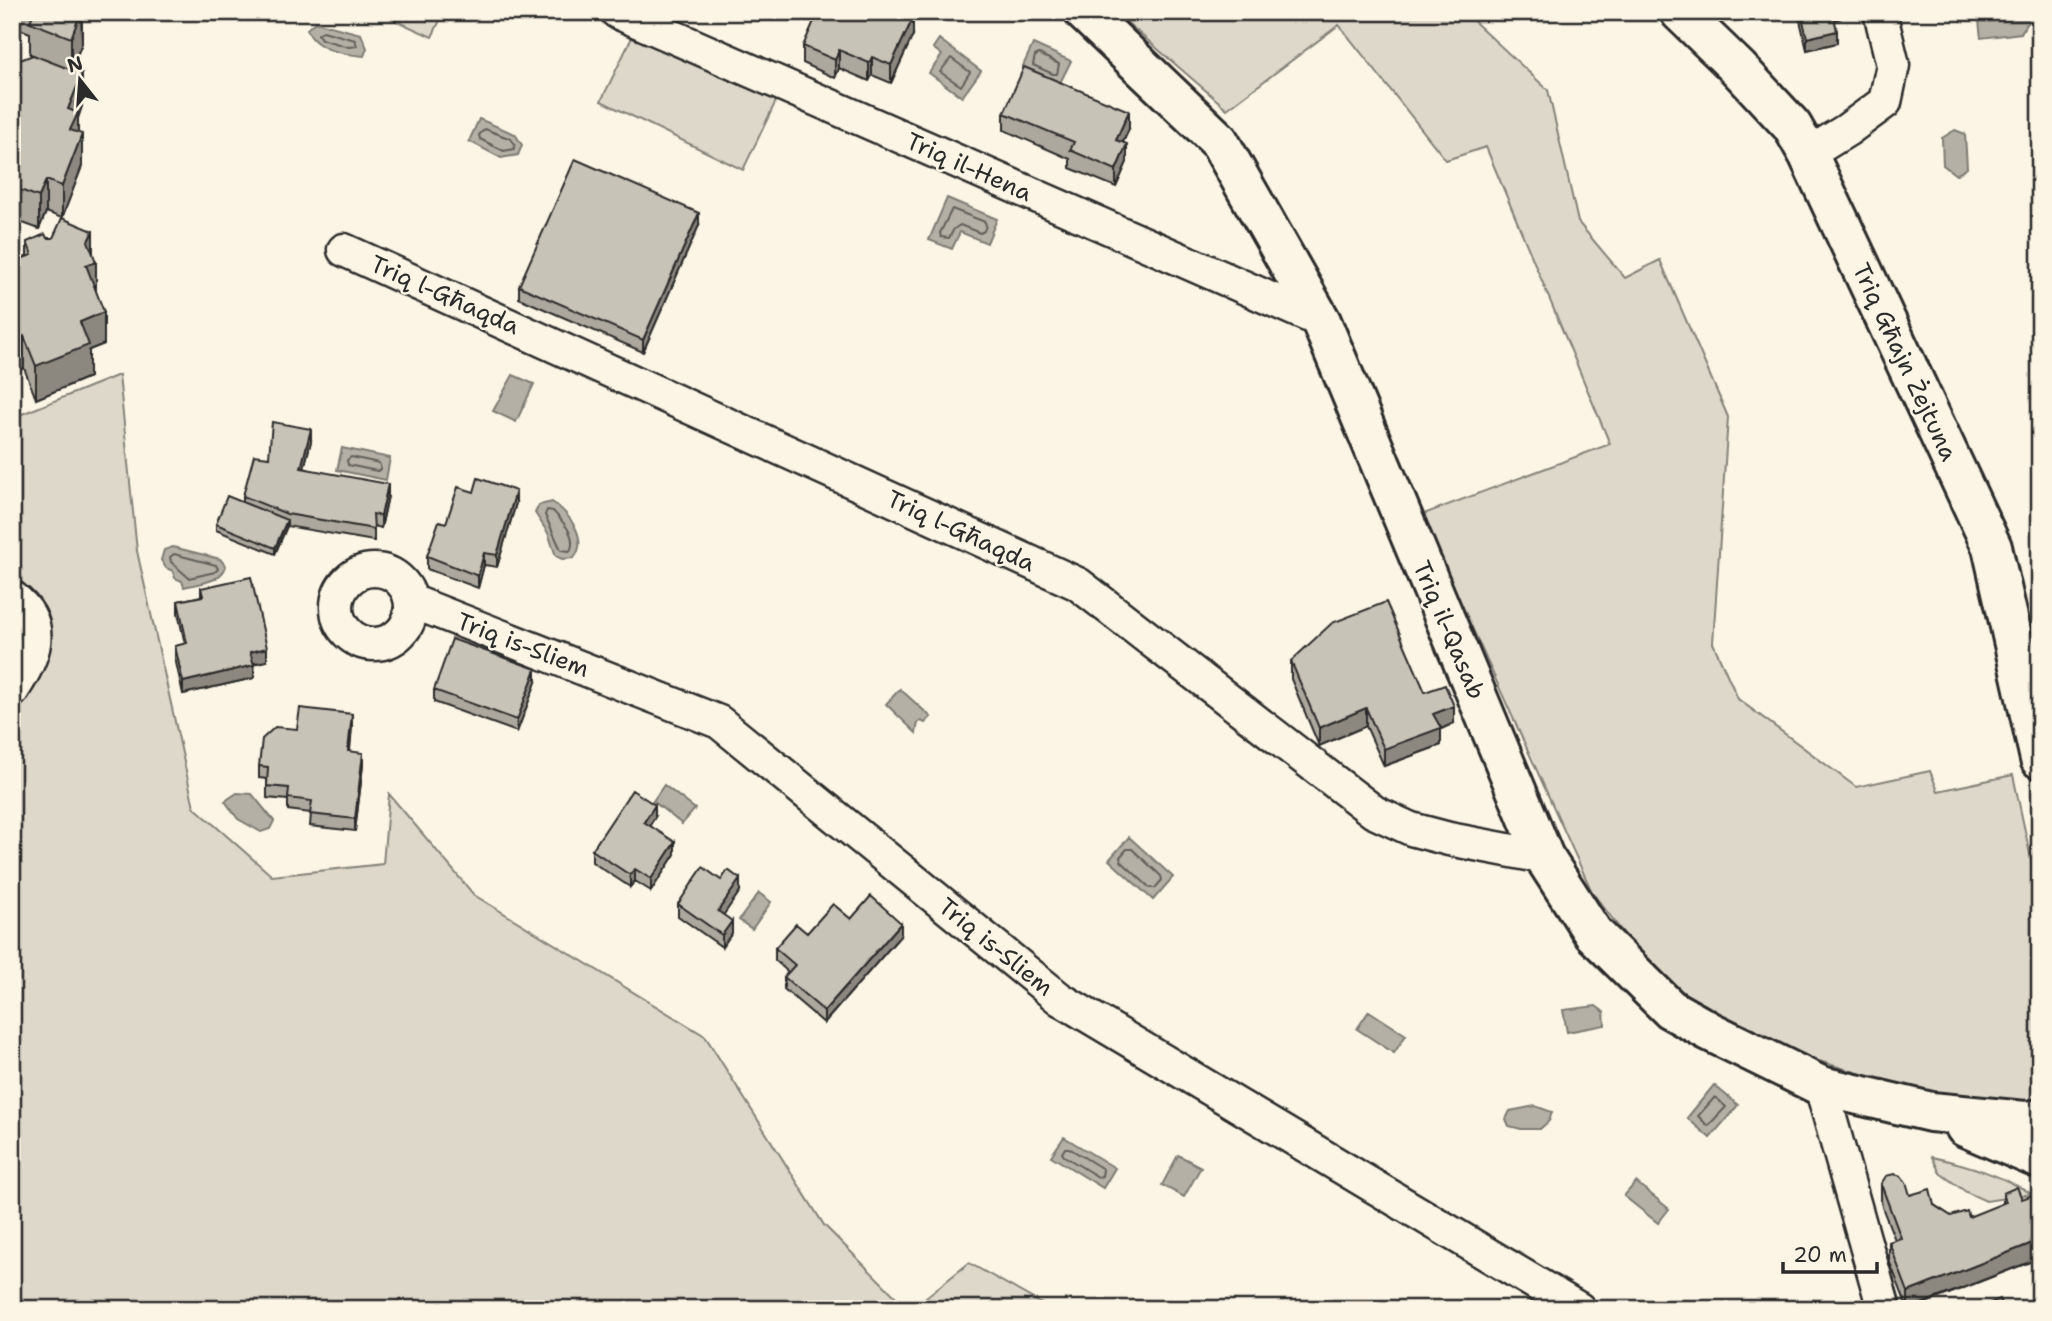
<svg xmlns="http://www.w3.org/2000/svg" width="2052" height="1321" viewBox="0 0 2052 1321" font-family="'Shantell Sans',sans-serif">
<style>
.green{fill:#ded8ca;stroke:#84827a;stroke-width:2}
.water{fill:#b4b0a5;stroke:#7d7b74;stroke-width:2}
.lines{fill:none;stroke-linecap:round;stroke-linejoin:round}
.shore{stroke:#62605c;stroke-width:2}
.minor-casing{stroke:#2b2b2b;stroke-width:37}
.tertiary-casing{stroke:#2b2b2b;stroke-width:44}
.minor{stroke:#fcf5e5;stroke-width:32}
.tertiary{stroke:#fcf5e5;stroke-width:38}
.wall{fill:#aca89d;stroke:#2b2b2b;stroke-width:2}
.shaded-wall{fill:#8c8880;stroke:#2b2b2b;stroke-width:2}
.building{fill:#c8c3b7;stroke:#2b2b2b;stroke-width:2}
.labels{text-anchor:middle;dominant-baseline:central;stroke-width:5;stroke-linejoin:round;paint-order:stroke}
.street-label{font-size:24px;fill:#2b2b2b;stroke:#fcf5e5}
</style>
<rect width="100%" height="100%" fill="#fcf5e5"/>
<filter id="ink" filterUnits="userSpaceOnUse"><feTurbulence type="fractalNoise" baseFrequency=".0143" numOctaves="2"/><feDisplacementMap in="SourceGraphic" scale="14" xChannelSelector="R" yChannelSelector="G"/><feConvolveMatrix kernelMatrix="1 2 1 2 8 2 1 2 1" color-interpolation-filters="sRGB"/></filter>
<g filter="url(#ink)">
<path class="green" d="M377,12H444L432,37Z
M1115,12H1464L1548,90L1578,222L1625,278L1660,260L1728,417L1713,643L1738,699L1856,787L1930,771L1938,791L2013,775L2040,901V1106L1942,1099L1787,1051L1708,1011L1671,983L1631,943L1592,892L1421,515L1610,444L1486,147L1446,160L1339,25L1227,109Z
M635,31L777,99L743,170L601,101Z
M119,375L137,551L194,807L272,876L383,864L389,794L474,895L705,1036L824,1225L908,1309H12V418Z
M1932,1157C1969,1165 2000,1175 2032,1194L1986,1201L1966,1192L1940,1173Z
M969,1263L1051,1309H911Z"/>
<path class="water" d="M1978,12H2033L2034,19L2026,24L2021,33L1981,38Z
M315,22L361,34L367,48L364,56C343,54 314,50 307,29Z
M939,39L981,71L962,97L929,73L942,55L933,48Z
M1033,44L1071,61L1059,85L1022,68Z
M479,119L515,134L522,145L518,155L501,158L469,141Z
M1955,130L1965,134L1967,168L1956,175L1943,165L1942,138Z
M947,198L997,219L987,243L960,232L952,249L929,240Z
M513,375L534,384L516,422L493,411Z
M342,448L390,458L386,480L337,470Z
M552,502C569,513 589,539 574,558L562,559L556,556L548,533L535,513L539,505Z
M173,547L220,559L226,566C221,583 199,583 184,587L182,581L175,578L173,571L166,568L161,560L164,550Z
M900,689L931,717L925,723L921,721L918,723L916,733L886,704Z
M664,785L695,809L682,824L653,801Z
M237,793L252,794L274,821L270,829L261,832L238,819L225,801Z
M1129,837L1173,877L1153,900L1109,860Z
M759,893L771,902L752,929L739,920Z
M1596,1006L1604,1012L1605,1025L1567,1032L1563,1010Z
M1369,1011L1406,1035L1394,1053L1357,1029Z
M1714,1085L1738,1105L1710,1138L1687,1118Z
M1535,1106L1552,1112L1549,1121L1540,1129H1521L1509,1126L1506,1119L1510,1111Z
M1064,1137L1115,1168L1103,1188L1051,1156Z
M1178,1155L1201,1167L1184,1197L1162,1185Z
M1636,1182L1669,1209L1658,1223L1624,1196Z"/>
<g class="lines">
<path class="shore" d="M323,31L355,40L357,46L349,47L321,39L318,34Z
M1039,54L1059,64L1057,74H1053L1033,65L1035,56Z
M951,58L970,72L961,86L940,72Z
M485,129L511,139L515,144L514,149L504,151L480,139L479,135Z
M952,209L985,222L986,225L984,231L980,233L960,225L954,229L949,238L941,237L940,233Z
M351,457L379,463L381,469L377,471L348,465L347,460Z
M547,510L553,511C562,521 578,536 570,551L561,550L545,515Z
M174,554L216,565L218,569L215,572L189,578L171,562L170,557Z
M1127,849H1132L1161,876L1162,880L1155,888H1150L1121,861L1120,857Z
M1715,1097L1726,1107L1708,1126L1698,1116Z
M1065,1148H1069L1103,1169L1102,1176L1098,1177L1064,1156L1062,1153Z"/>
<defs>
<path id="minor" d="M617,12L1321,321
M1808,154L1847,130L1885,102L1893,65L1880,12
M344,250L1078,584L1374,812L1411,829L1449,839L1544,857
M337 607a37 37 0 1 1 74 0a37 37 0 1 1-74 0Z
M12,597C49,625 34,658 12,691
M411,601L719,722L1060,999L1579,1309
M1821,1086L1884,1309"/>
<path id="tertiary" d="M1084,12L1219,141L1321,321L1544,857L1593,933L1670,1009L1709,1031L1821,1086L1931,1112L2025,1121L2040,1119
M1680,12L1738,68L1792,126L1808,154L1992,547L2040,759
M1965,1127L2040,1159"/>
</defs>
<use href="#minor" class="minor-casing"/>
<use href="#tertiary" class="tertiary-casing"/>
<use href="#minor" class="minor"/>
<use href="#tertiary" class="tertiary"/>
</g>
<path class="wall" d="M12,12H82V43L71,69L82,106L78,118V133L82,166L62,218L46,212L39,229L12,219V73L33,55L30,54V33L12,26Z
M1798,12H1841V18L1834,20L1837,43L1807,50Z
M913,35L891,83L872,75L869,81L839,68L835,78L803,63V46Z
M1004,113L1129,129L1123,142L1127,162L1116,187L1070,168V159L1004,130Z
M699,225L643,352L519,298V286Z
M47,238H53L93,252L96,292L104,344L89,350V377L36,399L24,368L12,373V262L27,257V242Z
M311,441L304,468L388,496L381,528L374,526V541L287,526L275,554L216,530V524L243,502V496L269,457Z
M516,503L497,567L484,565L478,588L427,569V556L446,523Z
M201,588L267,661L253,664L254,678L183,694L175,658V646L185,644L178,613V601L201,596Z
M1291,661L1425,692L1454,723L1441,729V745L1384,766L1366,726L1319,746L1291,679Z
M536,682L517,732L434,702V690Z
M352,726L350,751L363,765L355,831L310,826L311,813L288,810V800L267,798V779L259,778V766L297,729Z
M655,817L650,825L675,854L651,891L635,881L630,887L592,862V850Z
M721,880L740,891L723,915L732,933L722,947L678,916V904Z
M851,919L901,935L824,1023L784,989V977L788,972L775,960V948L807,933Z
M1881,1184L1934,1205L1951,1216L1969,1217L2003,1204V1193L2022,1199L2040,1212V1258L1911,1309H1908L1889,1260V1242L1895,1240L1882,1207L1881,1201Z"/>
<path class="shaded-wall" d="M81,12L82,43L71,70V38Z
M1832,12H1841V18L1832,21Z
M913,18V35L891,83V65Z
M1837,31V43L1807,50V38Z
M839,50V68L835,78V60Z
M872,57V75L869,81V63Z
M82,74V106L78,118V145L70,162L68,109Z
M1129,111V129L1116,157V140Z
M82,134V166L62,218V186Z
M1127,144V162L1116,187V170Z
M46,180V212L39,229V197Z
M699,213V225L643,352V340Z
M93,231V263L96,262V294L86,265L88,241Z
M104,312V344L89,350V377L36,399V366L80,322Z
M24,336V368L12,373V341Z
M311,429V441L301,480V468Z
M388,484V496L381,528V516Z
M516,491V503L497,567V555Z
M287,520V526L275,554V548Z
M484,553V565L478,588V576Z
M267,648V661L250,664V652Z
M254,665V678L183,694V682Z
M536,669V682L517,732V720Z
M1454,706V723L1441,729V745L1384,766V749L1433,714Z
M1366,708V726L1319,746V728Z
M352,714V726L348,763V751Z
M363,753V765L355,831V819Z
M655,805V817L644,834V822Z
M675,842V854L651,891V879Z
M635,869V881L630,887V875Z
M740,879V891L718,923V911Z
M732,921V933L722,947V935Z
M901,923V935L824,1023V1011Z
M2040,1240V1258L1908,1309V1292Z"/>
<path class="building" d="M34,12H81L71,38L30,22Z
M818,12H900L913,18L891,65L872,57L869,63L839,50L835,60L803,46Z
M1801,12H1833L1837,31L1807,38Z
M33,55L82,74L68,109L78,113L70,130L82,134L62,186L46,180L39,197L12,187V73L17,61Z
M1024,67L1129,111L1116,140L1127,144L1116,170L1070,150L1074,142L1004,113Z
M575,159L699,213L643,340L519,286Z
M62,218L93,231L88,241L96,262L86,265L104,312L80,322L89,345L36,366L24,336L12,341V262L32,255L27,242L45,234L47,238H53Z
M272,422L311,429L301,468L388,484L381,516L373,514L374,529L287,514L243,496L254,455L269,457Z
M478,478L516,491L497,555L484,553L478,576L427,556L439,521L446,523L458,487L474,492Z
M227,496L287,520L275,548L216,524Z
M251,577L267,648L250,652L254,665L183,682L175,646L187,643L178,601L203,596L201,588Z
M1386,602L1425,692L1445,685L1454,706L1433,714L1441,728L1384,749L1366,708L1319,728L1291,661L1332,623Z
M452,639L536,669L517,720L434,690Z
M300,708L352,714L348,751L363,753L355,819L310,814L312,801L288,798L289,788L267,786L268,767L259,766L262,739L275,727L297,729Z
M632,790L655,805L644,822L675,842L651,879L635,869L630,875L592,850Z
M703,867L721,880L728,870L740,879L718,911L732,921L722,935L678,904Z
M871,896L901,923L824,1011L784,977L795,965L775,948L796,924L807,933L833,904L851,919Z
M1894,1174L1901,1176L1906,1182L1910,1195L1930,1189L1934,1205L1951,1216L1967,1211L1969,1217L2006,1202L2003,1193L2017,1187L2022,1199L2033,1195L2040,1212V1240L1908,1292L1889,1242L1901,1238L1881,1184L1886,1176Z
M2000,1299L2004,1309H1975Z"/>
</g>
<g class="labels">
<g class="street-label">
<text transform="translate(969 167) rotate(24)">Triq il-Hena</text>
<text transform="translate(445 295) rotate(24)">Triq l-Għaqda</text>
<text transform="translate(1905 362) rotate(65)">Triq Għajn Żejtuna</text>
<text transform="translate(961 531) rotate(25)">Triq l-Għaqda</text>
<text transform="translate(1449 630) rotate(67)">Triq il-Qasab</text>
<text transform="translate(523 645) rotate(21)">Triq is-Sliem</text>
<text transform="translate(996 947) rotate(39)">Triq is-Sliem</text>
</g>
</g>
<rect width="2052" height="1321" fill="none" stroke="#fcf5e5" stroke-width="42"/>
<rect x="21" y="21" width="2010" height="1279" fill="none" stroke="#2b2b2b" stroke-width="2.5" filter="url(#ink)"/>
<g transform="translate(80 80) rotate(343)" stroke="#fcf5e5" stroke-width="5" paint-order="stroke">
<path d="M0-5L12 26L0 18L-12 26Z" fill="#2b2b2b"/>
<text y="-10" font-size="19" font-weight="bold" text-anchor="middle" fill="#2b2b2b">N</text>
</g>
<path d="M1783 1262v10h94v-10" fill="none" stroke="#2b2b2b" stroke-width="3.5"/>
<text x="1793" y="1262" font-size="21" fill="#2b2b2b" stroke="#fcf5e5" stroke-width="5" paint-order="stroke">20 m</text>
</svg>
